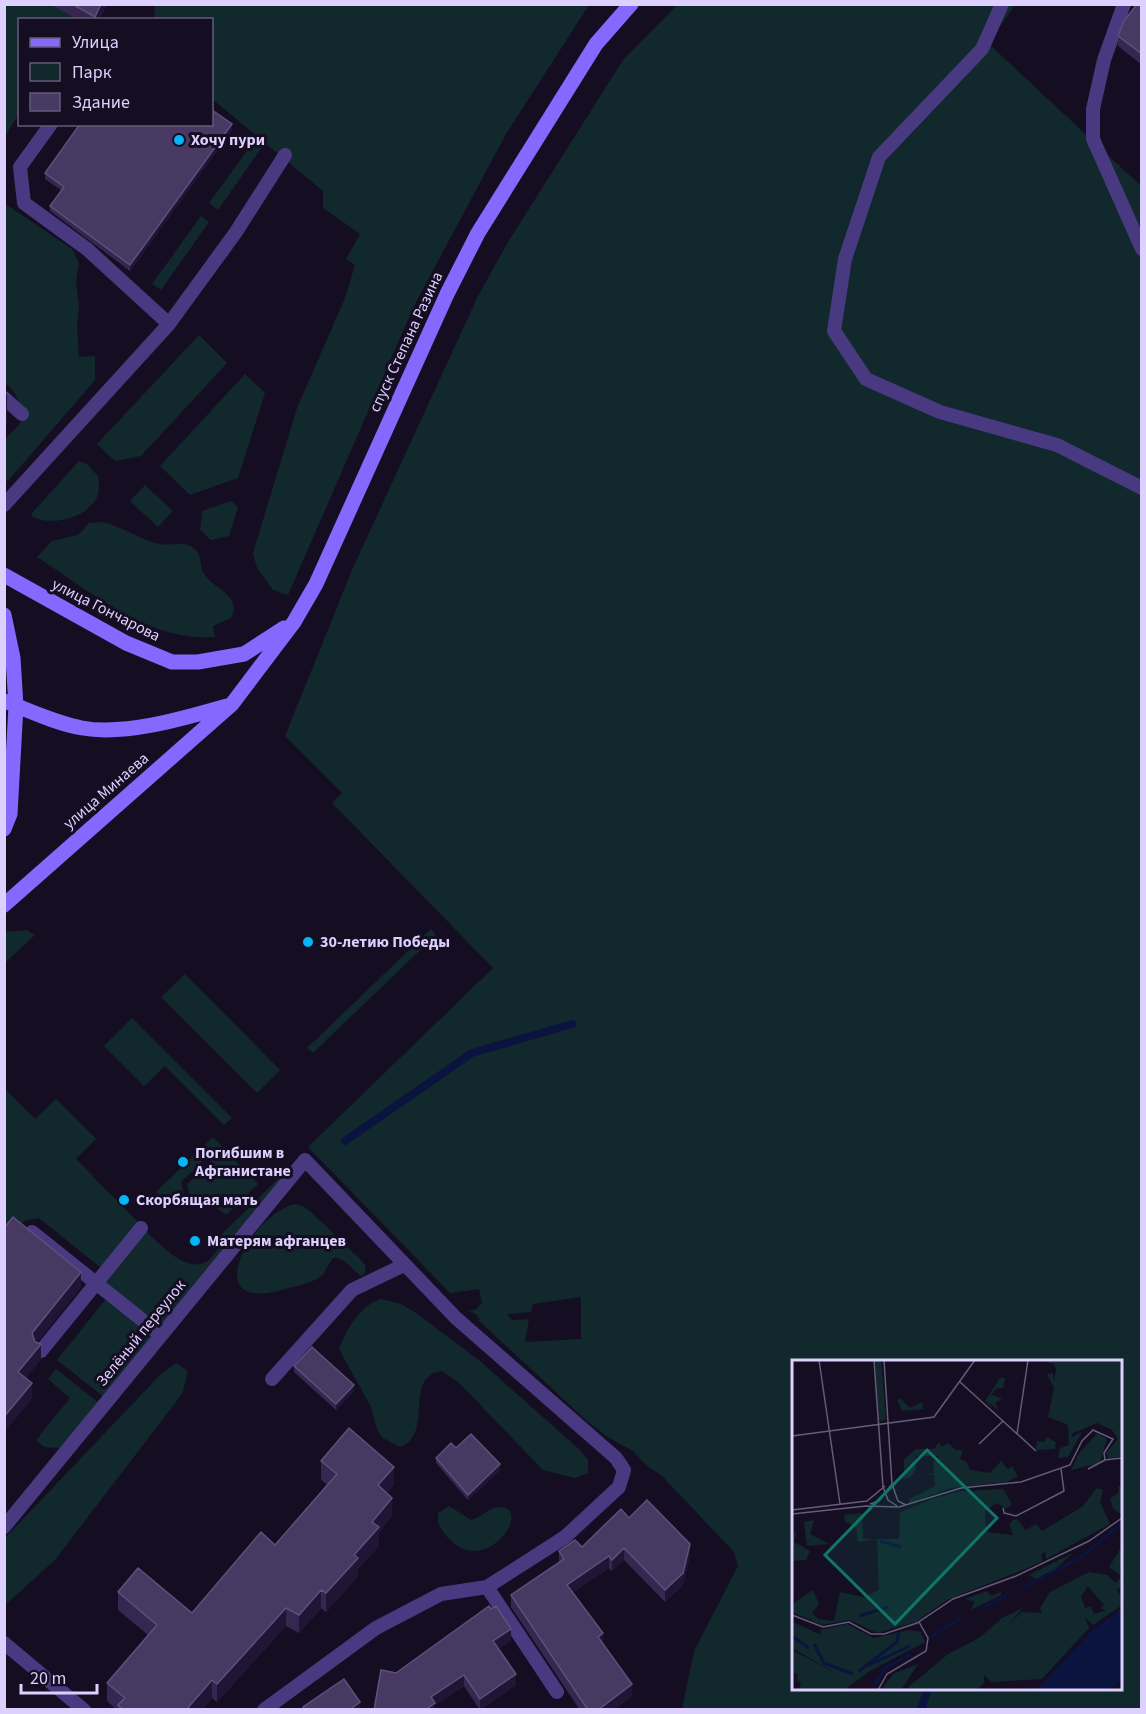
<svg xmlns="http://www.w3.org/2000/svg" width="1146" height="1714" viewBox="0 0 1146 1714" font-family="'Source Sans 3',sans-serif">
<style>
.green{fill:#11282c;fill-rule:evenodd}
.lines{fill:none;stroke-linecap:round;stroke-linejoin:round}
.stream{stroke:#0a143f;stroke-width:8}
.service{stroke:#483980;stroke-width:14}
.secondary{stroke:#8568fd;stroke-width:15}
.wall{fill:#362750}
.shaded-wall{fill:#211536}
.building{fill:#483963;stroke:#5f507b;stroke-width:1.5}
.poi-dot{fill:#03b4f6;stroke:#150e22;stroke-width:2}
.labels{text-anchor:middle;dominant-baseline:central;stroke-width:6;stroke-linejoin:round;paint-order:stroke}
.poi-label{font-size:16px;font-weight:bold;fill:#ddcffe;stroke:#150e22;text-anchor:start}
.street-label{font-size:16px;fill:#ddcffe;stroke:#150e22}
.inset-river{fill:none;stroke:#0a143f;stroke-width:3}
.inset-road{fill:none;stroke:#655b7a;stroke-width:1.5}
.view{fill:#0f766e;fill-opacity:0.15;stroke:#0f766e;stroke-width:3}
.inset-edge{fill:none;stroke:#ddcffe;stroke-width:3}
</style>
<rect width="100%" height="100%" fill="#150e22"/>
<path class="green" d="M155,4L589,5L506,134L414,306L288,595L273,590L257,568L253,553L297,408L345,298L355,265L346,259L360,234L323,208V191L212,99V20L154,19Z
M5,5H106L88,19L20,20L19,113L5,137Z
M677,5H1015L988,43L1141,186V1709H682L694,1651L738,1566L734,1552L661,1475L647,1466L633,1451L608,1437L588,1422L478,1320H480L476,1314L468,1311L475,1310L482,1303L479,1289L450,1293L308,1147L493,968L332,803L342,793L285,736L352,570L478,296L508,242L623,60ZM581,1297V1339L525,1342L529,1319L512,1320L507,1314L531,1312L533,1304ZM794,1362H1120V1688H794Z
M254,141L262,147L218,210L209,203Z
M4,203L72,249L79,263L76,283L79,306L77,325L79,357L95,356V380L8,481L5,480V439L23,420C22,404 17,393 5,383Z
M201,216L209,222L161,290L152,284Z
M199,335L227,363L141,456L115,461L97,444Z
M245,374L265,393L238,478L190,495L160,466Z
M79,461L87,464L98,476C99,483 100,492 96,499C85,519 51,526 33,517L31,514Z
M145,485L173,511L158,527L130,501Z
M231,501L238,507L229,536L211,540L200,530L202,511Z
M103,522C124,527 142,541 160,544C171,547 181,540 192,547C204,554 198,566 205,575C214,589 243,596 231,618L213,626L215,637C150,643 90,591 37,557L52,541L78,535L89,523Z
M431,929L436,935L313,1053L307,1048Z
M27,930L35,935L6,962L5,932Z
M185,974L280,1070L257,1093L161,997Z
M132,1018L232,1118L224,1125L165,1066L144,1086L104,1046Z
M5,1089L35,1119L56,1099L96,1139L76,1159L139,1223L101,1268L39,1218L27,1220L5,1234Z
M213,1137L258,1184L226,1215L210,1203L190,1200L187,1184L212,1160L208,1156L181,1182L185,1200L171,1206L156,1192Z
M298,1159L162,1329L104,1281L145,1230C159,1243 190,1279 211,1258C217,1252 221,1244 220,1236Z
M295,1204L303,1206L311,1212L361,1260L366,1266L364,1275L361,1276L344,1261L335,1257C328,1262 327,1271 321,1276C311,1284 295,1286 282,1290C196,1314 252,1213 295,1204Z
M106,1299L152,1337L104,1397L57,1360Z
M381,1299L401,1304L416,1313L480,1361L580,1450L588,1460V1473L575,1478L543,1470L459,1383L442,1371C402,1376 435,1435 400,1447L383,1438L377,1430L371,1407L339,1349C347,1329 360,1305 381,1299Z
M176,1363L188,1371L182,1394L55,1560L5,1605V1538L160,1375Z
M56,1369L99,1403L62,1448L44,1447L36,1440L70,1398L48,1379Z
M449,1506L471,1520C482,1518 489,1506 500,1507C537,1508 476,1594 438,1523V1513Z"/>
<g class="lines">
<path class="stream" d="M345,1141L472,1053L572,1024
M921,1710L928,1688"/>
<path class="service" d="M1002,4L982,49L879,157L845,259L834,331L866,379L940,412L1057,445L1142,488
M1124,4L1104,60L1093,109V139L1142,249
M51,124L20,167L24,203L87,249L169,324
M4,398L22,414
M4,505L169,324L236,232L285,155
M32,1232L161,1335
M41,1351L141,1228
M272,1379L352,1290L404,1265
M4,1527L305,1160L456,1318L616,1458L624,1470L619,1487L565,1537L487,1587L441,1594L376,1628L264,1710
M487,1587L557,1692
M4,1643L84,1710"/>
<path class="secondary" d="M4,575L126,643L172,662H198L244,654L284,628
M4,615L13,658L16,706L10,814L4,829
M4,701C31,711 55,723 82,728C126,736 185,718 227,706
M4,905L232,704L294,622L316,584L447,294L478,233L596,44L631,4"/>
</g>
<path class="wall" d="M53,4H107L99,20H79L53,6Z
M1142,4V65L1118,46V36Z
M232,130L130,271L50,211V206L62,191L45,179V173Z
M294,1366L354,1391L336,1410L294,1372Z
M456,1448L500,1470L468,1500L436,1463V1458Z
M321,1461L394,1485L387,1493L392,1516L379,1532V1546L358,1569V1576L326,1612L321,1608L299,1633L286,1626L217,1702L212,1698L202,1710H117L107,1701V1683L148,1635L118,1610V1592L192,1613L275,1545L327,1485L321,1479Z
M629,1518L690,1555L683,1585L665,1602L624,1560L612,1571L609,1568L573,1592L632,1696L613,1710H580L511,1607V1595L559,1562V1551L582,1547Z
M511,1640L498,1649L516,1685L480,1710L464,1686L435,1705V1710L396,1673Z"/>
<path class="shaded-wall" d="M101,4H107L99,20H95V17Z
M232,124V130L130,271V265Z
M7,394V423L4,426V397Z
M81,1272V1288L32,1349V1333Z
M41,1344V1360L18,1388V1372Z
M32,1383V1399L4,1433V1417Z
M354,1385V1391L336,1410V1404Z
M500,1464V1470L468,1500V1495Z
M394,1467V1485L378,1503V1485Z
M392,1498V1516L379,1532V1546L358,1569V1576L326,1612V1593L354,1555L372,1522Z
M690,1544V1555L683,1585L665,1602V1590Z
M624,1548V1560L612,1571V1560Z
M609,1556V1568L567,1596V1585Z
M321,1590V1608L299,1633V1615Z
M286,1608V1626L217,1702V1684Z
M511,1629V1640L493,1652V1641Z
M603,1633V1645L598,1637Z
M516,1674V1685L480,1710V1699Z
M464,1675V1686L435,1705V1710H425L431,1697Z
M212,1680V1698L202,1710H186Z
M632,1684V1696L613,1710H598Z
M360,1702V1710H349Z"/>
<path class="building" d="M72,4H101L95,17Z
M1137,4H1142V54L1118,36L1124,21Z
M212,110L232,124L130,265L50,206L64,187L45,173L80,124H212Z
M13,1217L81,1272L32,1333L35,1342L41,1344L18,1372L32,1383L4,1417V1228Z
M312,1347L354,1385L336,1404L294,1366Z
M349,1428L394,1467L378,1485L392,1498L372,1522L379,1527L354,1555L358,1558L326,1593L321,1590L299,1615L286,1608L217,1684L212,1680L186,1710H123L118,1705L125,1698L107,1683L157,1625L118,1592L138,1568L192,1613L261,1532L275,1545L337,1474L321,1461Z
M471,1434L500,1464L468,1495L436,1458L451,1443L456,1448Z
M647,1500L690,1544L683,1573L665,1590L624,1548L612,1560L609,1556L567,1585L603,1633L598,1637L632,1684L598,1710H588L511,1595L564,1559L559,1551L575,1540L582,1547L621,1509L629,1518Z
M489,1606L491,1609L496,1606L511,1629L493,1641L516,1674L480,1699L464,1675L431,1697L435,1703L425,1710H374L381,1670L396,1673Z
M344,1679L360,1702L349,1710H305L303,1707Z"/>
<g class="poi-dot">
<circle cx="179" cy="140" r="6"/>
<circle cx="308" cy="942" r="6"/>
<circle cx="183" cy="1162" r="6"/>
<circle cx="124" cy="1200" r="6"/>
<circle cx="195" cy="1241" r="6"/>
</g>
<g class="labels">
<g class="poi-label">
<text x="191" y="140">Хочу пури</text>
<text x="320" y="942">30-летию Победы</text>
<text x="195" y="1153">Погибшим в<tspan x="195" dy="18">Афганистане</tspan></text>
<text x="136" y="1200">Скорбящая мать</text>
<text x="207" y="1241">Матерям афганцев</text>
</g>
<g class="street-label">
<text transform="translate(406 342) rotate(-65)">спуск Степана Разина</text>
<text transform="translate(106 610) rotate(27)">улица Гончарова</text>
<text transform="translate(106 791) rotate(-41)">улица Минаева</text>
<text transform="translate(141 1333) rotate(-51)">Зелёный переулок</text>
</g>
</g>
<g transform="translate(792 1360)">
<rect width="330" height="330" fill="#150e22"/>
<path d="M83,0H89L94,60L87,61ZM249,0H330V96L316,99L314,93L326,79L320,70L305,63L279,74L280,77L290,72L276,97L266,98L268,88L277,85L276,65L256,57L262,28L255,14L261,13L262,22L264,9L262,4ZM208,18H213L211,28L204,29L198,37L201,35L210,39L203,43L207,51L195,41L206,54L193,41ZM108,38L118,48L130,42L131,49L110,51L105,40ZM305,73L315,79L308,103L279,110L286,95ZM255,77L264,82L263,89L244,90L245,81L252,82ZM147,82L149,87L156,83L164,90H171L168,99L175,102L178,110L198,113L209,101L216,109L220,106L226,116L215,122L158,128L117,144V139L143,126L142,115H135L142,113L141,103L147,96H124V109L119,117L106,120L112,115V99L124,89H142ZM326,126H330L329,154L321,149L318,139L327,132ZM305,128L311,130L308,142L318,164L254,199L253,191L249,195L251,201L233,209L155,240L124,262L85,273L58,260L30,265L0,252V244L21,230L27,244L20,253L27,259L42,261L48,232L71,237L87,230L85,179H107L108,152L140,139L169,131L211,129L220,144L214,149L205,143L193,151L194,172L221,175L217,164L221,160L225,159L234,170L244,164L250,171L290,147ZM70,153L71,179H84L66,182L64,167L53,162L52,155ZM22,160L18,174L37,184L15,186L12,162ZM0,173H4L2,182L18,191L14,200L0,201ZM330,186V212L327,214L317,207ZM281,193L258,214L246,220L237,215ZM297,212L315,215L324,223L330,216V227L324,230L330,236V245L301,265L293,257L297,268L250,319L199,322L192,315V323L184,330H113L156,294L187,278L210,258L231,248L215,266L230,252L250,253L248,248L258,232ZM296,226L312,245L308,248L314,250L302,254L299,246L293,248L289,237ZM195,231L199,236L209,232V235L179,250L183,242L173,239ZM1,262L29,275L28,270L55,264L82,278L117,270L129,272L133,282L78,311L52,330H7L9,322L5,320L6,314L0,312V290L47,315L0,288ZM126,304L109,330H89L101,314Z" fill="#11282c" fill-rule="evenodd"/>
<path d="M330,248V319L325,324L316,330H217L245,329L301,270Z" fill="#0a143f"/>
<path class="inset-river" d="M88,181L109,187M231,227L291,196L330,163M189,249L214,236M67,256L96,247M0,276L17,288M138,277L169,258M22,284L32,303L61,314M70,308L118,286M67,311L105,282L107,272M82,326L93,308L119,294"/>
<path class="inset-road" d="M27,0L48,144M82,0L91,127L96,140L105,146M92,0L100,124L106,141L114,145M168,22L244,91M225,74L236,0M0,76L142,57L183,0M187,84L211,61M296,109L313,100M78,144L87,141L100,124M211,148L212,153L224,156L272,131L269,109M0,150L75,141L93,126M0,154L74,146L107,147L169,128L229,122L278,105L290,81L301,70L321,79L312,93L313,100L330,98M0,255L31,267L57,262L79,274H92L125,263L161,239L224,216L297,181L330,158M86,330L95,314L134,291L136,278L127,262"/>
<path class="view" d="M135,90L205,158L103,264L33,195Z"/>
<rect width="330" height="330" class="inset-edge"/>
</g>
<rect width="1146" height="1714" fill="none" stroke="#ddcffe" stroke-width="12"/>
<rect x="18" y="18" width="195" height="108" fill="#150e22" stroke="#655b7a" stroke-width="1.5"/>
<rect x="30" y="38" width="30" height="9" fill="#8568fd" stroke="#655b7a" stroke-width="1.5"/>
<text x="72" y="48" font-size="18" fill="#ddcffe">Улица</text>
<rect x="30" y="63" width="30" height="18" fill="#11282c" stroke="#655b7a" stroke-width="1.5"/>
<text x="72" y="78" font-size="18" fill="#ddcffe">Парк</text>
<rect x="30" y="93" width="30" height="18" fill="#483963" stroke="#655b7a" stroke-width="1.5"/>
<text x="72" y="108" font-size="18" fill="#ddcffe">Здание</text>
<path d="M21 1684v9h76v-9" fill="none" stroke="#ddcffe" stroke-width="3"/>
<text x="30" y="1684" font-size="18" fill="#ddcffe" stroke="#150e22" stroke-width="4.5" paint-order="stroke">20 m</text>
</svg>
